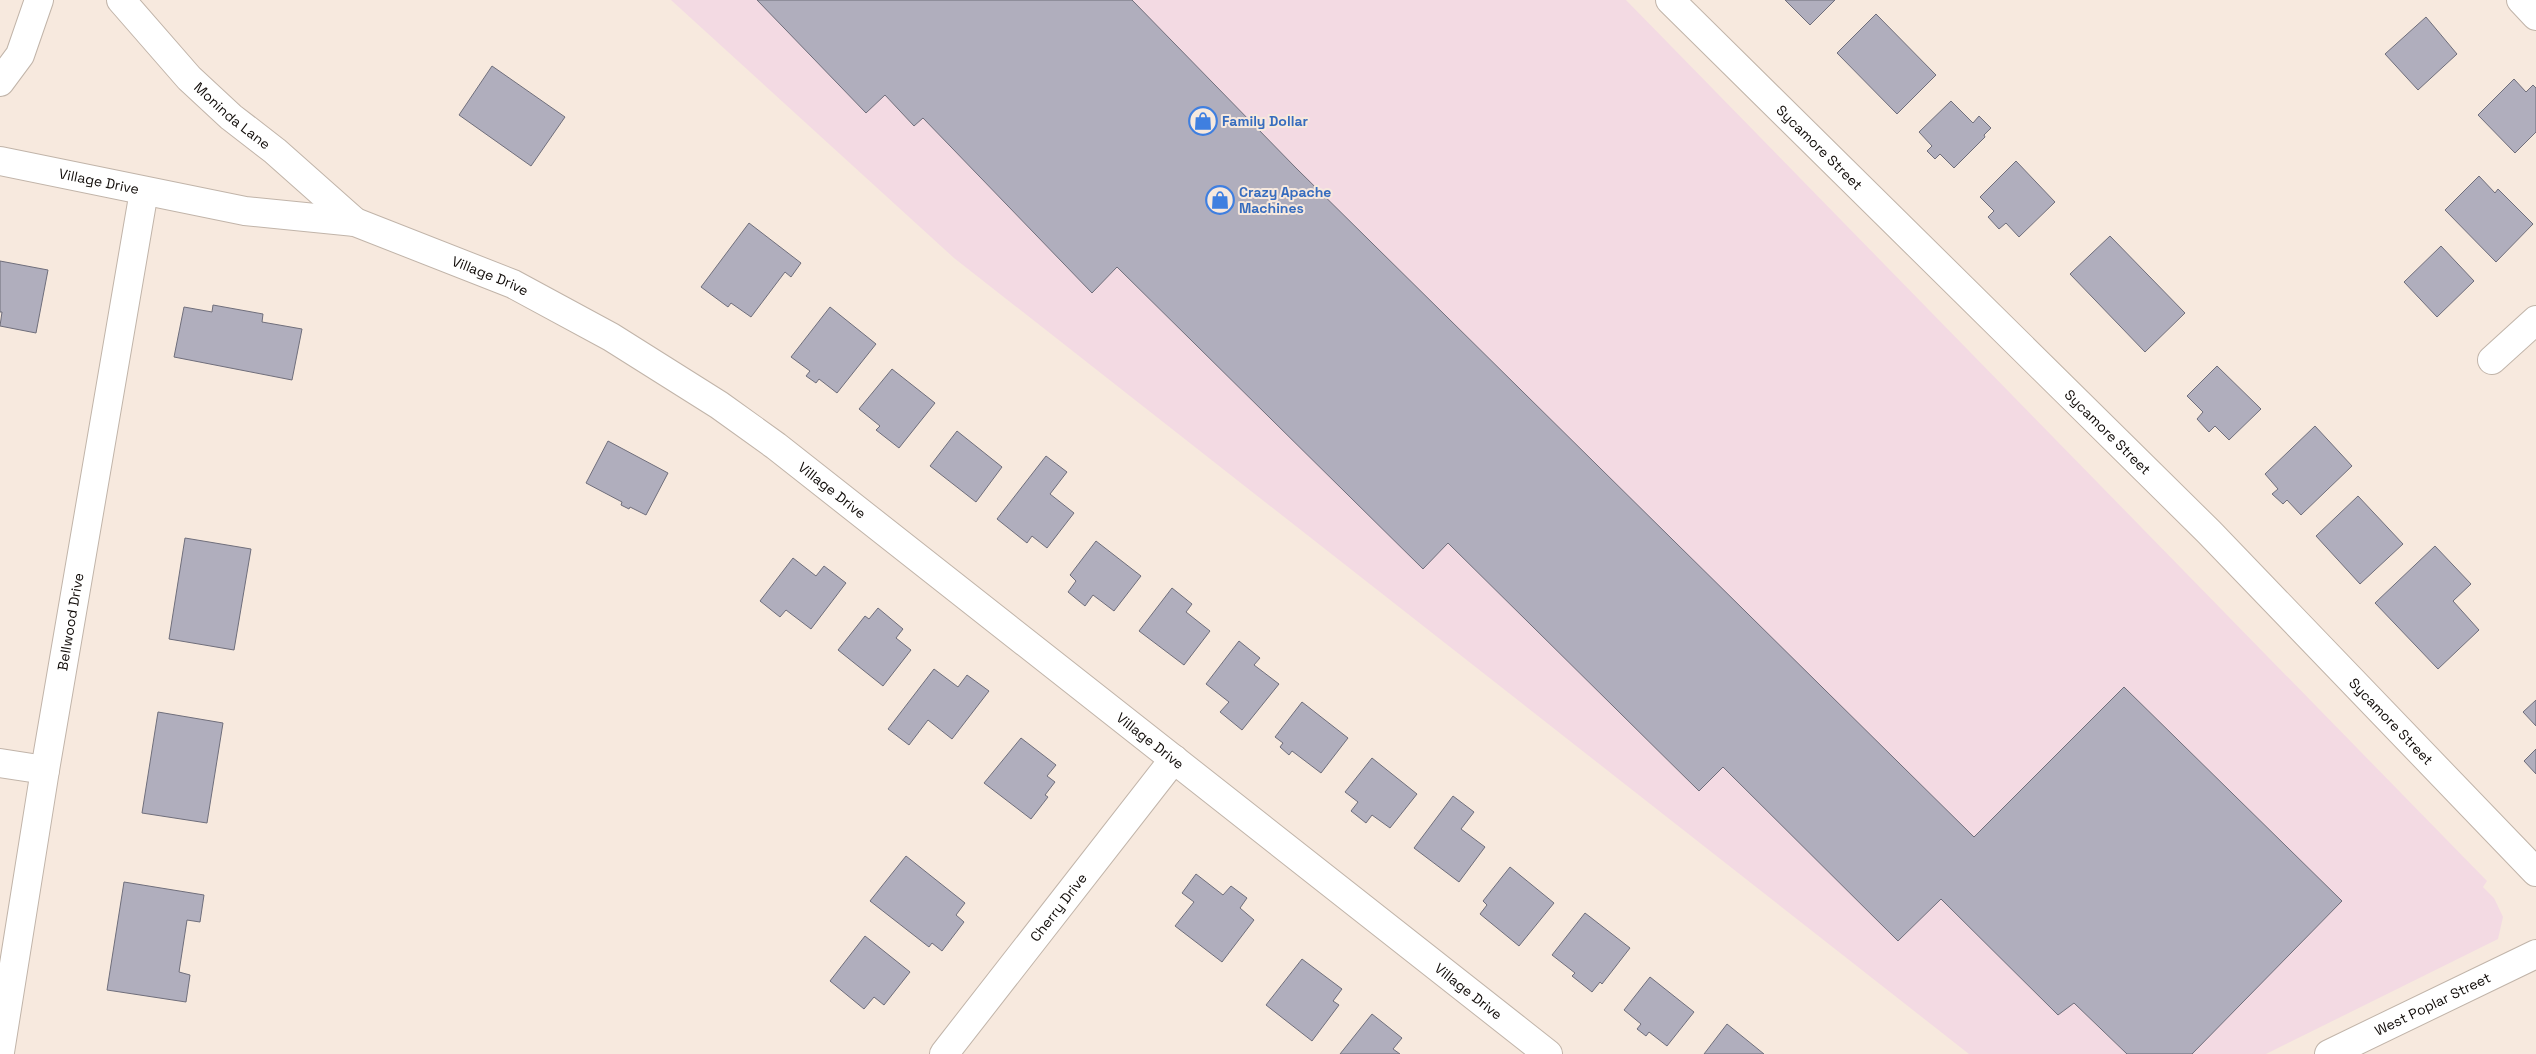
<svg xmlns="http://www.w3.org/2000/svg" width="2536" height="1054" viewBox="0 0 2536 1054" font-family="'Space Grotesk',sans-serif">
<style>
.commercial{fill:#f3dae3}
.building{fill:#b0aebd;stroke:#6f6e7b}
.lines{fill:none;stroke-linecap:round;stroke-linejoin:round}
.minor-casing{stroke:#c1b4a9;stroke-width:30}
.minor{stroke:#fff;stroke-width:28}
.labels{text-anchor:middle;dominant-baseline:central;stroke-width:4;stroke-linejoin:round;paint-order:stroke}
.street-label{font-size:14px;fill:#100b08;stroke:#f7e9de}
.shop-label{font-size:14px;font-weight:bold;fill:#366cbe;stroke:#f7e9de;text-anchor:start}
</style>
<rect width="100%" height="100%" fill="#f7e9de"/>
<path class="commercial" d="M671,0H1626L2487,881L2483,887L2494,898L2503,917L2498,939L2266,1054H1969L954,258Z"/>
<path class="building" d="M757,0H1132L1296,168L1974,837L2124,687L2342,901L2192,1054H2127L2074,1003L2058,1015L1941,899L1898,941L1723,767L1699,791L1448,543L1423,569L1117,267L1092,293L923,118L914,126L885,95L866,113Z
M1785,0H1835L1810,25Z
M1876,14L1936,75L1897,114L1837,53Z
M2426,17L2457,54L2418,90L2385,54Z
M492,66L565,117L531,166L459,115Z
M2514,79L2526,92L2533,85L2536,88V132L2515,153L2478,115Z
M1951,101L1973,123L1979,116L1991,128L1984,135L1985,137L1954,168L1940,154L1935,159L1927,151L1932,146L1919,132Z
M2016,161L2055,202L2019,237L2006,223L1999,229L1988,217L1994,211L1980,197Z
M2479,176L2495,193L2498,189L2533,224L2496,262L2445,210Z
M749,223L801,263L791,277L785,272L751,317L731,303L728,307L701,287Z
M2110,236L2185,313L2145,352L2070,274Z
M2441,246L2474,281L2437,317L2404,282Z
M0,261L48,270L36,333L0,326L2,312H0Z
M213,305L263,314L262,322L302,329L292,380L174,357L184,307L212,312Z
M830,307L876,344L837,393L819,379L816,383L806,376L810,371L791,357Z
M2217,366L2261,409L2229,440L2215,426L2209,432L2197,419L2203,412L2187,396Z
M892,369L935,403L899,448L876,430L880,426L859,409Z
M2315,426L2352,466L2301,515L2287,500L2283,504L2272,494L2278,489L2265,474Z
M957,431L1002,467L976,502L930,466Z
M608,441L668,473L646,515L630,507L629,509L621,505L622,502L586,483Z
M1046,456L1067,472L1050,494L1074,513L1047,548L1032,536L1027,543L997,519Z
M2358,496L2403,544L2360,584L2316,536Z
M185,538L251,549L234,650L169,639Z
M1096,541L1141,576L1114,611L1093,595L1085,606L1068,592L1076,581L1070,575Z
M2435,546L2471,584L2453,601L2479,630L2438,669L2375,603Z
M793,558L816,576L824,566L846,583L811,629L786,610L780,617L760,601Z
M1172,588L1192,604L1186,612L1210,631L1184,665L1139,631Z
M878,608L903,629L896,638L911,650L883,686L838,650L865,616L869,619Z
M1239,641L1260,658L1254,665L1279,684L1242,730L1220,712L1229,702L1206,684Z
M934,669L958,687L967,675L989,691L952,739L928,720L909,745L888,729Z
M2536,700V726L2523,712Z
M1302,702L1348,738L1321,773L1292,751L1289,755L1280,747L1283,743L1275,737Z
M158,712L223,723L207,823L142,813Z
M1021,738L1056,765L1047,776L1055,782L1045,795L1048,797L1031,819L984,783Z
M2536,749V774L2524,761Z
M1372,758L1417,794L1390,828L1372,815L1366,823L1351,811L1358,802L1345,792Z
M1453,796L1474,812L1461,829L1485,847L1459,882L1414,848Z
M906,856L965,903L956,915L964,922L942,951L932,943L929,947L870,901Z
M1510,867L1554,903L1519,946L1480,914L1487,905L1483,901Z
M1196,874L1223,895L1231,886L1247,898L1240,908L1254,920L1222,962L1175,926L1194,902L1182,893Z
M124,882L204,895L200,922L187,920L179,972L190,975L186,1002L107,990Z
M1585,913L1630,948L1602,984L1600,982L1592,992L1572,976L1575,973L1552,955Z
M865,936L910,972L884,1005L874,997L864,1009L830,981Z
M1302,959L1342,989L1333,1001L1339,1005L1312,1041L1266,1005Z
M1650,977L1694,1012L1667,1046L1649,1032L1646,1036L1637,1029L1641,1024L1624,1010Z
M1372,1014L1402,1038L1393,1049L1400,1054H1340Z
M1727,1024L1764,1054H1704Z"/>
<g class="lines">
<defs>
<g id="minor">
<path id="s1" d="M121,0L189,78L231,117L275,151L355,222"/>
<path id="s2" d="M1670,0L2209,532L2536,872"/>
<path d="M2521,0L2536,16"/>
<path d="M0,82L20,55L39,0"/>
<path id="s3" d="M0,161L245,211L355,222L513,284L611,337L719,405L776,446L1548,1054"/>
<path d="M2492,360L2536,320"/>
<path d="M0,763L45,770"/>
<path id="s4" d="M0,1052L45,770L144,191"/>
<path id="s5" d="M944,1054L1174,759"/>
<path id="s6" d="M2329,1054L2536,954"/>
</g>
</defs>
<use href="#minor" class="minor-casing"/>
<use href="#minor" class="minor"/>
</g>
<defs>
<symbol id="shop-ring" viewBox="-11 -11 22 22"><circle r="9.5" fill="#f7e9de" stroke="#3f7fe0" stroke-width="1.5"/><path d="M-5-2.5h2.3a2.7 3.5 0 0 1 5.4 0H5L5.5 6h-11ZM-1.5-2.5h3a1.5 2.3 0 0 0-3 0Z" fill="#3f7fe0"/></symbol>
</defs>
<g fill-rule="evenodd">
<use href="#shop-ring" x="1187" y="105" width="32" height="32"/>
<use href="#shop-ring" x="1204" y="184" width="32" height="32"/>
</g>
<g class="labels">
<g class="street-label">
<text stroke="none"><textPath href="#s1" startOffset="161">Moninda Lane</textPath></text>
<text stroke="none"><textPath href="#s2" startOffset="210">Sycamore Street</textPath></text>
<text stroke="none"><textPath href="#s3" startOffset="101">Village Drive</textPath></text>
<text stroke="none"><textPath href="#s3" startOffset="506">Village Drive</textPath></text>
<text stroke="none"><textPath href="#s2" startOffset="615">Sycamore Street</textPath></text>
<text stroke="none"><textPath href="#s3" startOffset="911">Village Drive</textPath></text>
<text stroke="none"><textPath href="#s4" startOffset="436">Bellwood Drive</textPath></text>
<text stroke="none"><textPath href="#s2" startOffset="1020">Sycamore Street</textPath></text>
<text stroke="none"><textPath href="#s3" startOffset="1316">Village Drive</textPath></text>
<text stroke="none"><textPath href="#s5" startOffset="186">Cherry Drive</textPath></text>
<text stroke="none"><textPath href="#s3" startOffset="1721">Village Drive</textPath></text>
<text stroke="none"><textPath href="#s6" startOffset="115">West Poplar Street</textPath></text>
</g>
<g class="shop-label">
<text x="1222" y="121">Family Dollar</text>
<text x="1239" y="192">Crazy Apache<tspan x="1239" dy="16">Machines</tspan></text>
</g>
</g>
</svg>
